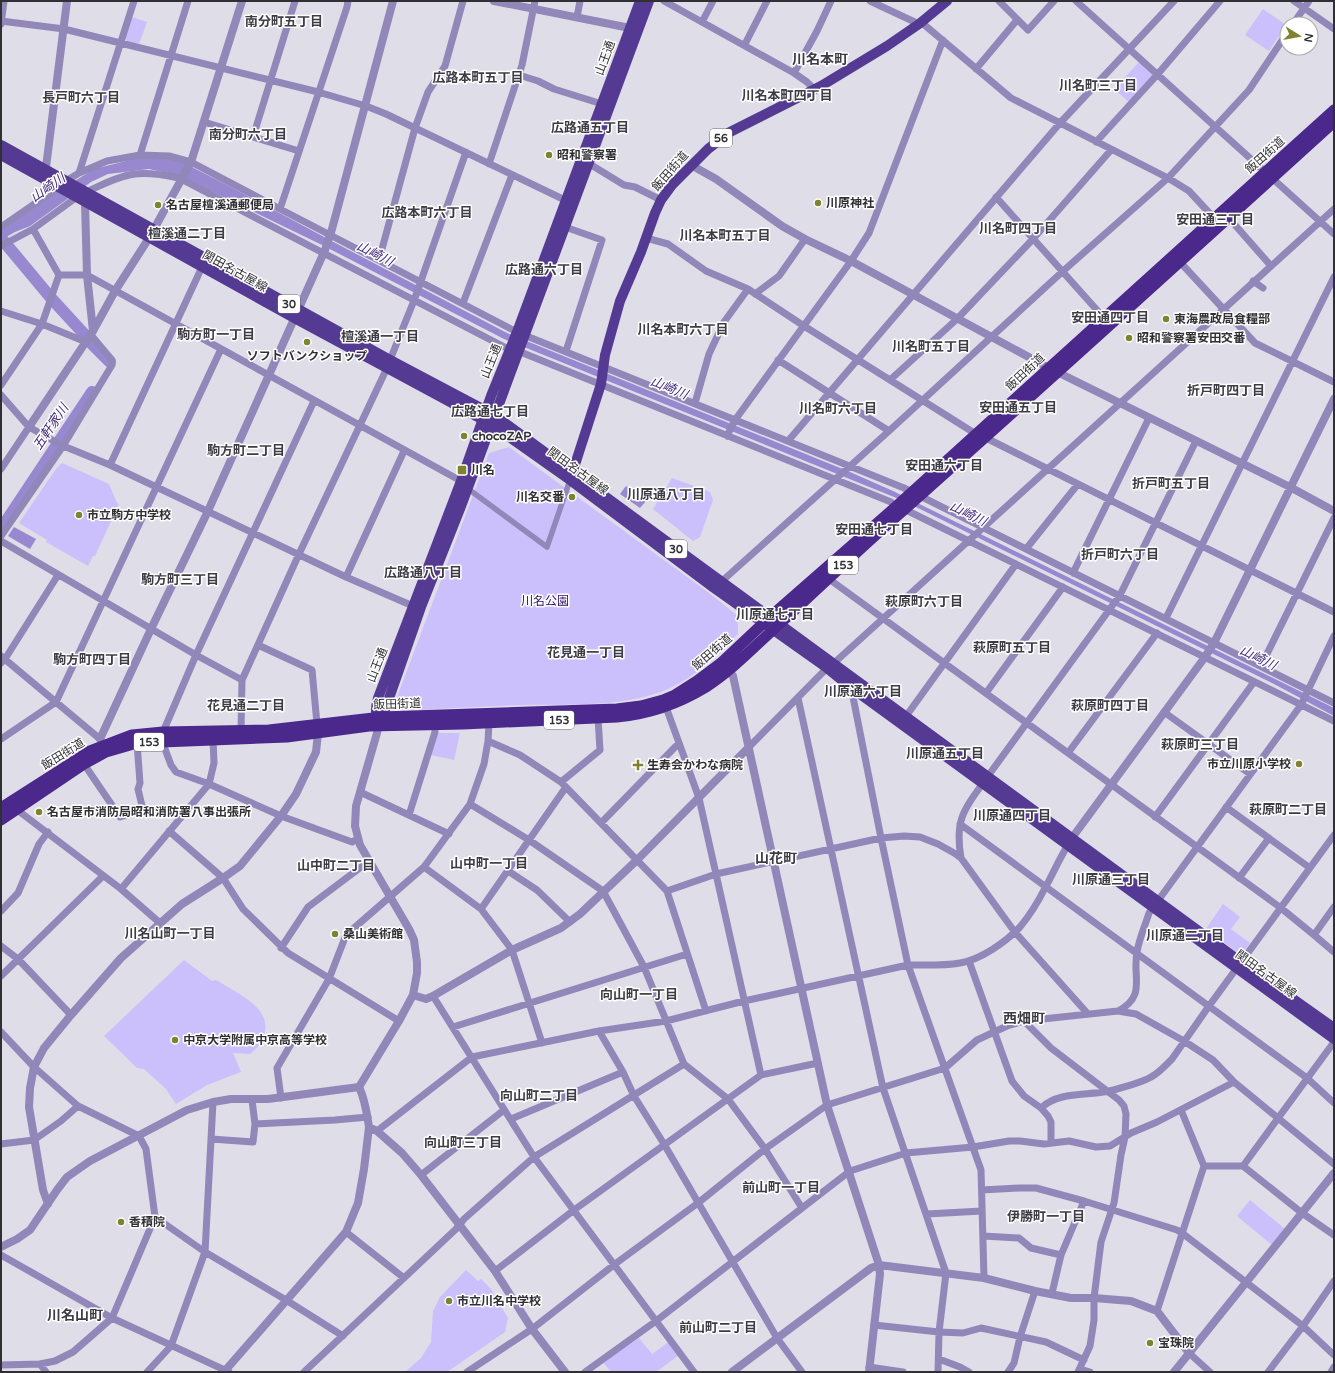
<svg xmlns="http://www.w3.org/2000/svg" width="1335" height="1373" viewBox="0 0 1335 1373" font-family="'Varela Round','Noto Sans JP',sans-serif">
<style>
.green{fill:#cbc0fb}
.water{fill:#9888d0}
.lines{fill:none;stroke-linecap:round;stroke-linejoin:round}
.river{stroke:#9888d0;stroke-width:12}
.pedestrian{stroke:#9187b9;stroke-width:5.5}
.minor{stroke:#9187b9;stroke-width:7}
.tertiary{stroke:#9187b9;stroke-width:8}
.primary{stroke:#553a94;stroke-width:10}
.trunk{stroke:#4b288c;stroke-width:11}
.poi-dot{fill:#7d832e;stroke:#fff;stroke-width:1.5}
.labels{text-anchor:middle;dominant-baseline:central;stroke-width:3;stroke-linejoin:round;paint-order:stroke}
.shield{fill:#fff;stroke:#6e6d70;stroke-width:1}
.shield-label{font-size:11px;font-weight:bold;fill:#302f33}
.street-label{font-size:12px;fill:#302f33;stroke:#fff}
.poi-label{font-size:12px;font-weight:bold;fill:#302f33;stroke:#fff;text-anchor:start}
.park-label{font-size:12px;fill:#301065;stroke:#fff}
.neighbourhood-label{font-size:13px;font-weight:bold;fill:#3d3c45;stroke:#fff}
.water-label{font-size:13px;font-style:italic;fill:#43287d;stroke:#fff}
.quarter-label{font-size:14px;font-weight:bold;fill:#3d3c45;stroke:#fff}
</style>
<rect width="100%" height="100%" fill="#dedde8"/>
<path class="green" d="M1263,9L1286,25L1269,51L1245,35Z
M132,17L147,22L139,44L126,41L125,38Z
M1139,62L1153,75L1129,102L1114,89Z
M509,447L709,593L738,616V634C719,651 701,672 678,684C636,708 571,704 523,705C489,706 454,708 420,710L397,697L489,453Z
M62,463L109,484L117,503L119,504L95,556H93L88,566L46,542L47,540L19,523L56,469Z
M672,478L710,492L713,500L700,537L693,541L653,509Z
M438,733H460L454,760L431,755Z
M1223,904L1240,917L1231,929L1250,943L1241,955L1206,929Z
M184,960L212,981L216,980C238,994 279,1010 261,1042C259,1047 254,1050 250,1054L233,1053L241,1072L207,1085L176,1104L166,1089L144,1069L137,1068L104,1036Z
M1250,1200L1285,1229L1272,1245L1237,1216Z
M466,1270L478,1281L481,1279L491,1289L508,1318L505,1332L447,1372H405L421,1358L431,1342L433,1311L440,1297Z
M639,1338L652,1354L670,1341L679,1355L656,1372H611L603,1362Z"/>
<path class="water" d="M138,158H166L186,164L231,187L326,238L507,333L850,472L893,491L1334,708V716L1274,684L918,508L894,497L504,339L322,245L180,176L149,169L108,174L91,182L30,226L15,232L1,240V231L57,192L94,169Z
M626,486L646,501L640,508L620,494Z
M14,527L36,539L30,549L8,536Z"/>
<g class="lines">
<path class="river" d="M1,238L51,298L85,335
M92,344L110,362
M1,529L92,392"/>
<path class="pedestrian" d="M467,488L547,547L570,480"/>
<path class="minor" d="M664,1L794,73L807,82L814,89
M870,1L919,24
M999,1L1028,30L1054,1
M1076,1L1334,234
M1294,1L1334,29
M577,17L580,1
M1,21L64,29L318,92L366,106L386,114L569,202
M702,22L713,1
M921,22L1011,98L1168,178L1189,191L1214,218
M1,24L4,1
M1293,24L1309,1
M745,44L767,1
M976,69L1017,20
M794,73L817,31L831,1
M519,75L538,81L554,89L602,104
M204,122L299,151
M253,137L295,1
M1096,142L1157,75L1220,1
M140,155L188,1
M588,163L624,185L635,187L661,200
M489,164L522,65L535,1
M79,173L134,1
M66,181L79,173L107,161L140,155L169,156L191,162L280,209L517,332
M86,192C102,185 118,176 135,174C150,172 165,175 179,178L510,350
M996,197L1104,318
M280,209L347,7L348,1
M1228,217L1271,266
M1,227L59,187
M565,227L602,240L566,351
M33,229L59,275H87L461,481
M646,238L668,244L706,271L748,289L804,326L976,434
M1,246L33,229L77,197
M379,260L415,128L428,92L445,66L463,1
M1179,261L1255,343L1334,382
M1253,281L1263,288
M755,294L779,276L805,239
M463,303L512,175
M1,311L42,324L86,342
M524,335L904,488L1334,703
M518,351L891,502L896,506
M390,360L415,298L466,152
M778,360L889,431
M890,380L957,319L1033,239L1111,150
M1,385L42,324L59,275
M1,395L29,427
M695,403L709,354L724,322L748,289
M727,436L735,420L851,261L869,233L943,40
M984,437L1334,612
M788,441L1060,123L1174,1
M110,465L202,267
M1,469L29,427L61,445L110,465L346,577L413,606
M904,509L1334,721
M1,536L63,446L112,365V360L91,335
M1,541L196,655L242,680L299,554L387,368
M1026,549L1078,484
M1073,573L1149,418
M346,577L404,451
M829,579L1281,908L1314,935L1334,952
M721,582L889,431L1062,272L1168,178L1249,90L1287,33
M1166,618L1334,277
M258,645L312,670L317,724
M1,656L100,739L103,743
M1,663L5,659L58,575
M834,663L1334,209
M1261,666L1334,518
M853,689V697L881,838L908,965L981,1170L984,1278
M986,693L1063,587
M798,698L883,1088L946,1273L939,1332L938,1372
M666,707L699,798L761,1075
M1164,712L1250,774
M904,719L1016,564
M241,731L242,680
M163,732L196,655L314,401
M1,739L56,702L221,349
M162,741L171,765L176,772L209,784L281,816L352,842L358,839
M488,741L520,755L561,782L667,891L706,1011
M748,748L827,668
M1068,753L1157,633
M84,764L120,817L143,810L138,789L140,783L137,743
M988,776L1120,595L1196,441
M561,782L600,750L598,718
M360,792L449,834
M470,804L529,840L603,891L644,967L684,1064L728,1099L765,1149L802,1208
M1226,807L1310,868
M16,809L121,889L160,923
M409,815L435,732V725
M1155,817L1254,682
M601,823L679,743
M960,824L1307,1078L1334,1103
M169,831L223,878L243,909L288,953L399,1021
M961,858C955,822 962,812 983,783
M424,867L481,909L512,950L542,1043
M508,871L537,890L570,922
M1239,878L1269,838
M121,889L209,784L214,763L213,739
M667,891L716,874L881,838L904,836L920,837L938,844L954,853L961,858L1014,931L1088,1014
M481,909L566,787
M1,911L18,893L39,844L48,832
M1314,935L1334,907
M1,946L18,959L71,1015
M281,948L308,907L369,861
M969,961L1012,1081L1024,1096L1041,1108L1048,1116L1051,1122V1143
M1,976L103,876
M433,996L534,1157L694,1372
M1118,1011C1147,996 1132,977 1137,952C1139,939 1145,926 1149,913L1301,705L1334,636
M1024,1021L1051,1048L1119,1100L1124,1106L1126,1114L1125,1137L1121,1155L1114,1203L1101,1242L1094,1298V1320L1090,1346L1078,1372
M453,1027L687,954
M599,1031L623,1072L634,1096L664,1144L777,1338L802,1372
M1,1032L34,1067L78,1106L139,1136L146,1149L155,1217L112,1318L73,1352L55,1361L40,1364L1,1365
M281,1098L277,1068L329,979L346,935L424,867L470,804L484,764L488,741L489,723
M1041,1108C1059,1091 1087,1096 1109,1091C1118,1089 1143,1082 1151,1077C1159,1073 1165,1066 1172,1059L1209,1006L1334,835
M511,1119L623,1072
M255,1124L335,1120L368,1117
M377,1131L472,1057L599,1031L666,1021L744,1001L908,965C925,965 943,966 960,963C980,960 1006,942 1020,927C1030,915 1038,902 1045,888C1053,874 1059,859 1068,845
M211,1139L253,1142L255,1124L252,1100
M1,1144L34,1140L61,1121L78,1106
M1204,1166H1243L1334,1042
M1243,1166L1302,1213L1334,1235
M421,1175L504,1110
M982,1190L1020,1188H1036L1084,1201L1177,1230L1182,1233L1303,1326L1334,1355
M927,1214L982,1211
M155,1217L205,1252L286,1300L343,1336
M346,1232L404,1278
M983,1236L1019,1238L1031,1248L1061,1255
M1,1255L112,1318L229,1372
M495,1271L574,1210L761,1075L818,1063
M1052,1293L1061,1255L1084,1201
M1157,1311L1204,1166L1181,1110
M874,1325L939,1332L963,1333L981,1328L1046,1342L1084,1360
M1189,1353L1210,1372
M939,1359L960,1367L969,1372
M40,1364L46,1372
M869,1367L903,1372
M1080,1369L1090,1372
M147,1372L171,1346L205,1252L213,1102
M304,1372L456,1229L464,1219L534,1157L684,1064
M467,1372L532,1329L615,1264L698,1203L765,1149L827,1105L945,1068L977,1040L1007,1026L1024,1021L1118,1011L1136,1014L1184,1041L1213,1060L1234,1082L1334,1164
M585,1372L656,1321L850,1171L906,1153L973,1147L1009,1141H1020L1044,1144L1069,1141L1096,1147L1110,1146L1131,1133L1157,1122L1234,1082
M1008,1372L1014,1363L1020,1337L1035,1291
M1268,1372L1303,1326L1334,1281
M1331,1372L1334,1367"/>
<path class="tertiary" d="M494,1L630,28
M691,165L716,179L782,226L805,239L851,261L1049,368L1290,487L1334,511
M45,175L67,1
M85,202L87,275L93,331
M154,229L191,162L242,1
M29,427L93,331L115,291L149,238
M725,667L733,676L827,1105L879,1265L880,1274L869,1372
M379,726L356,806L355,826L360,845L409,929L414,940L417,962V973L413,995L399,1021L359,1087C365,1099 367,1114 369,1127L377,1131L402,1153L421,1175L495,1271L532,1329L565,1372
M100,739L151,629L208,511L325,250L332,229L393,1
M1069,842L1205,657L1214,643L1334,399
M413,995L426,999L433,996L512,950L561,928L580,914L637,860L748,748
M48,1204L43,1190L29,1107L30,1088L34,1067L44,1048L71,1015L121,958L182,904L223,878L240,866L281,816L296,794L316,752L318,733
M1,1247L17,1239L30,1230L57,1190L67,1177L90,1161L187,1110L213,1102L231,1099H268L359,1087
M224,1372L346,1232L358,1203L364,1169L369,1127
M732,1372L871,1268L879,1265L984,1278L1035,1291L1071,1298H1094L1131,1301L1157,1311L1189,1353
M1174,1372L1334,1173"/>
<path class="primary" d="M1,145L390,360L494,415L1241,962L1334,1028
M1,155L294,318L491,424L570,480L714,588L827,668L853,689L1334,1039
M571,477L601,384L605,355L620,301L641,252L655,213L661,200L672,185L708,149L730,132L821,86L887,46L919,24L947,1
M378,724C375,715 375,708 378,698L461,481L491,396L517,332L640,1
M380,724L421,607L460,509L649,1"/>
<path class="trunk" d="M1,808L90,751L132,735L163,732L269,730L382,717L617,709L641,706L663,700L675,695L697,681L721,663L770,617L899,504L1334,110
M1,820L84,764L106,752L137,743L287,737L369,726L463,724L617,717C649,714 678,704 706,687C731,671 752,649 774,629C818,589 861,547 906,508C1050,380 1192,251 1334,122"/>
</g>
<g class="poi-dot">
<circle cx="549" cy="155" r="4"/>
<circle cx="818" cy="203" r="4"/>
<circle cx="158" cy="205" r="4"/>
<circle cx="1166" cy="319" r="4"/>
<circle cx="1129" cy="338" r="4"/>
<circle cx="307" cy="342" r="4"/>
<circle cx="464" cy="436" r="4"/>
<rect x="457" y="465" width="10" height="10" rx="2"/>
<circle cx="572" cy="497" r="4"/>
<circle cx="79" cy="515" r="4"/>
<circle cx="1299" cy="764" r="4"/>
<path d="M636 759h4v4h4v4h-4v4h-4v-4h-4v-4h4z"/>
<circle cx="39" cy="812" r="4"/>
<circle cx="335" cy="934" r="4"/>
<circle cx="175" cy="1040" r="4"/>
<circle cx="121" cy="1222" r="4"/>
<circle cx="449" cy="1301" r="4"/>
<circle cx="1150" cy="1343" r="4"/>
</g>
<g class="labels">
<g class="shield">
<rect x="710" y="129" width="22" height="18" rx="3"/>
<rect x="278" y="295" width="22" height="18" rx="3"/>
<rect x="665" y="540" width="22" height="18" rx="3"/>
<rect x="828" y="556" width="30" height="18" rx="3"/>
<rect x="544" y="711" width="30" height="18" rx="3"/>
<rect x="134" y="733" width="30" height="18" rx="3"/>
</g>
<g class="shield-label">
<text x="721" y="138">56</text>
<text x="289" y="304">30</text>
<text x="676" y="549">30</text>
<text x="843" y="565">153</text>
<text x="559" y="720">153</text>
<text x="149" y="742">153</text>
</g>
<g class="street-label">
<text transform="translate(605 58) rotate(-70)">山王通</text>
<text transform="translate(1265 155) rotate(-42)">飯田街道</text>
<text transform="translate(670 171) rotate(-49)">飯田街道</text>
<text transform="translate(235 271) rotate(29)">関田名古屋線</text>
<text transform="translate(491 361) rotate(-68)">山王通</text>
<text transform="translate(1025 372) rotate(-43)">飯田街道</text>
<text transform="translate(578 471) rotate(36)">関田名古屋線</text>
<text transform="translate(712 652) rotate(-41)">飯田街道</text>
<text transform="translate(377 665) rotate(-69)">山王通</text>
<text transform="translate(397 704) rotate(-2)">飯田街道</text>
<text transform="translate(63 754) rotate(-32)">飯田街道</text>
<text transform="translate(1266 974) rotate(36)">関田名古屋線</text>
</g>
<g class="poi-label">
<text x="557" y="155">昭和警察署</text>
<text x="826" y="203">川原神社</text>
<text x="166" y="205">名古屋檀溪通郵便局</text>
<text x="1174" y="319">東海農政局食糧部</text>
<text x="1137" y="338">昭和警察署安田交番</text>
<text x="307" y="356" text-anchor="middle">ソフトバンクショップ</text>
<text x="472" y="436">chocoZAP</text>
<text x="471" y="470">川名</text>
<text x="564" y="497" text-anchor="end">川名交番</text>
<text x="87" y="515">市立駒方中学校</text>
<text x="1291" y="764" text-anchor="end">市立川原小学校</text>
<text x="647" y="765">生寿会かわな病院</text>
<text x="47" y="812">名古屋市消防局昭和消防署八事出張所</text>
<text x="343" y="934">桑山美術館</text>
<text x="183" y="1040">中京大学附属中京高等学校</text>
<text x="129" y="1222">香積院</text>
<text x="457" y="1301">市立川名中学校</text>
<text x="1158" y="1343">宝珠院</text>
</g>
<g class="park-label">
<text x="545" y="601">川名公園</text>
</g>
<g class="neighbourhood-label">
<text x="284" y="22">南分町五丁目</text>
<text x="478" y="78">広路本町五丁目</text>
<text x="1098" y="86">川名町三丁目</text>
<text x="787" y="96">川名本町四丁目</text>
<text x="81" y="98">長戸町六丁目</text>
<text x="590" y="128">広路通五丁目</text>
<text x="248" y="135">南分町六丁目</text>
<text x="427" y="213">広路本町六丁目</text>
<text x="1215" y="220">安田通三丁目</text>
<text x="1018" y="229">川名町四丁目</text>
<text x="187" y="234">檀溪通二丁目</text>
<text x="725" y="236">川名本町五丁目</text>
<text x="544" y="270">広路通六丁目</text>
<text x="1110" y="318">安田通四丁目</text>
<text x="683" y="330">川名本町六丁目</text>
<text x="216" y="335">駒方町一丁目</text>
<text x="380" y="337">檀溪通一丁目</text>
<text x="931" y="347">川名町五丁目</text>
<text x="1226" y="391">折戸町四丁目</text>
<text x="1018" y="408">安田通五丁目</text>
<text x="838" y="409">川名町六丁目</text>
<text x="490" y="412">広路通七丁目</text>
<text x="246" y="451">駒方町二丁目</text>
<text x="944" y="466">安田通六丁目</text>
<text x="1171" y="484">折戸町五丁目</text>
<text x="666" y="495">川原通八丁目</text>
<text x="874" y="530">安田通七丁目</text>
<text x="1120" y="555">折戸町六丁目</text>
<text x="423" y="573">広路通八丁目</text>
<text x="180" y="580">駒方町三丁目</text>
<text x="924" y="602">萩原町六丁目</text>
<text x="775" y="615">川原通七丁目</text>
<text x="1012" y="648">萩原町五丁目</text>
<text x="586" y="653">花見通一丁目</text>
<text x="92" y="660">駒方町四丁目</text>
<text x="863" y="692">川原通六丁目</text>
<text x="246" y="706">花見通二丁目</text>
<text x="1110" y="706">萩原町四丁目</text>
<text x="1200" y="745">萩原町三丁目</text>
<text x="945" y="754">川原通五丁目</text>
<text x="1288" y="810">萩原町二丁目</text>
<text x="1012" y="816">川原通四丁目</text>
<text x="489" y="864">山中町一丁目</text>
<text x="336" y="866">山中町二丁目</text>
<text x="1111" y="880">川原通三丁目</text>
<text x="170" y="934">川名山町一丁目</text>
<text x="1185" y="936">川原通二丁目</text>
<text x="639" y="995">向山町一丁目</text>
<text x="539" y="1096">向山町二丁目</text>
<text x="463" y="1143">向山町三丁目</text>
<text x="781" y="1188">前山町一丁目</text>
<text x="1046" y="1217">伊勝町一丁目</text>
<text x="718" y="1328">前山町二丁目</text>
</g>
<g class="water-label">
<text transform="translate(48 188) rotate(-35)">山崎川</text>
<text transform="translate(375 254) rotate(27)">山崎川</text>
<text transform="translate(669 388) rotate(22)">山崎川</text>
<text transform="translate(51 427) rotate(-56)">五軒家川</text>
<text transform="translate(968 514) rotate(26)">山崎川</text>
<text transform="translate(1258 658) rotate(26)">山崎川</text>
</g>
<g class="quarter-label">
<text x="820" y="59">川名本町</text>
<text x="776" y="858">山花町</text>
<text x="1024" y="1018">西畑町</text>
<text x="75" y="1315">川名山町</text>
</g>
</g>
<rect width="1335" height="1373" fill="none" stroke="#302f33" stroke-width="4"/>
<g transform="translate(1299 36) rotate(101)"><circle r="19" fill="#ffffff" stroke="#acacad"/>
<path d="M0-3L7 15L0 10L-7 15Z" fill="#7d832e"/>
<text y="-6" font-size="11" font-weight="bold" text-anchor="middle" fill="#302f33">N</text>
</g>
</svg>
